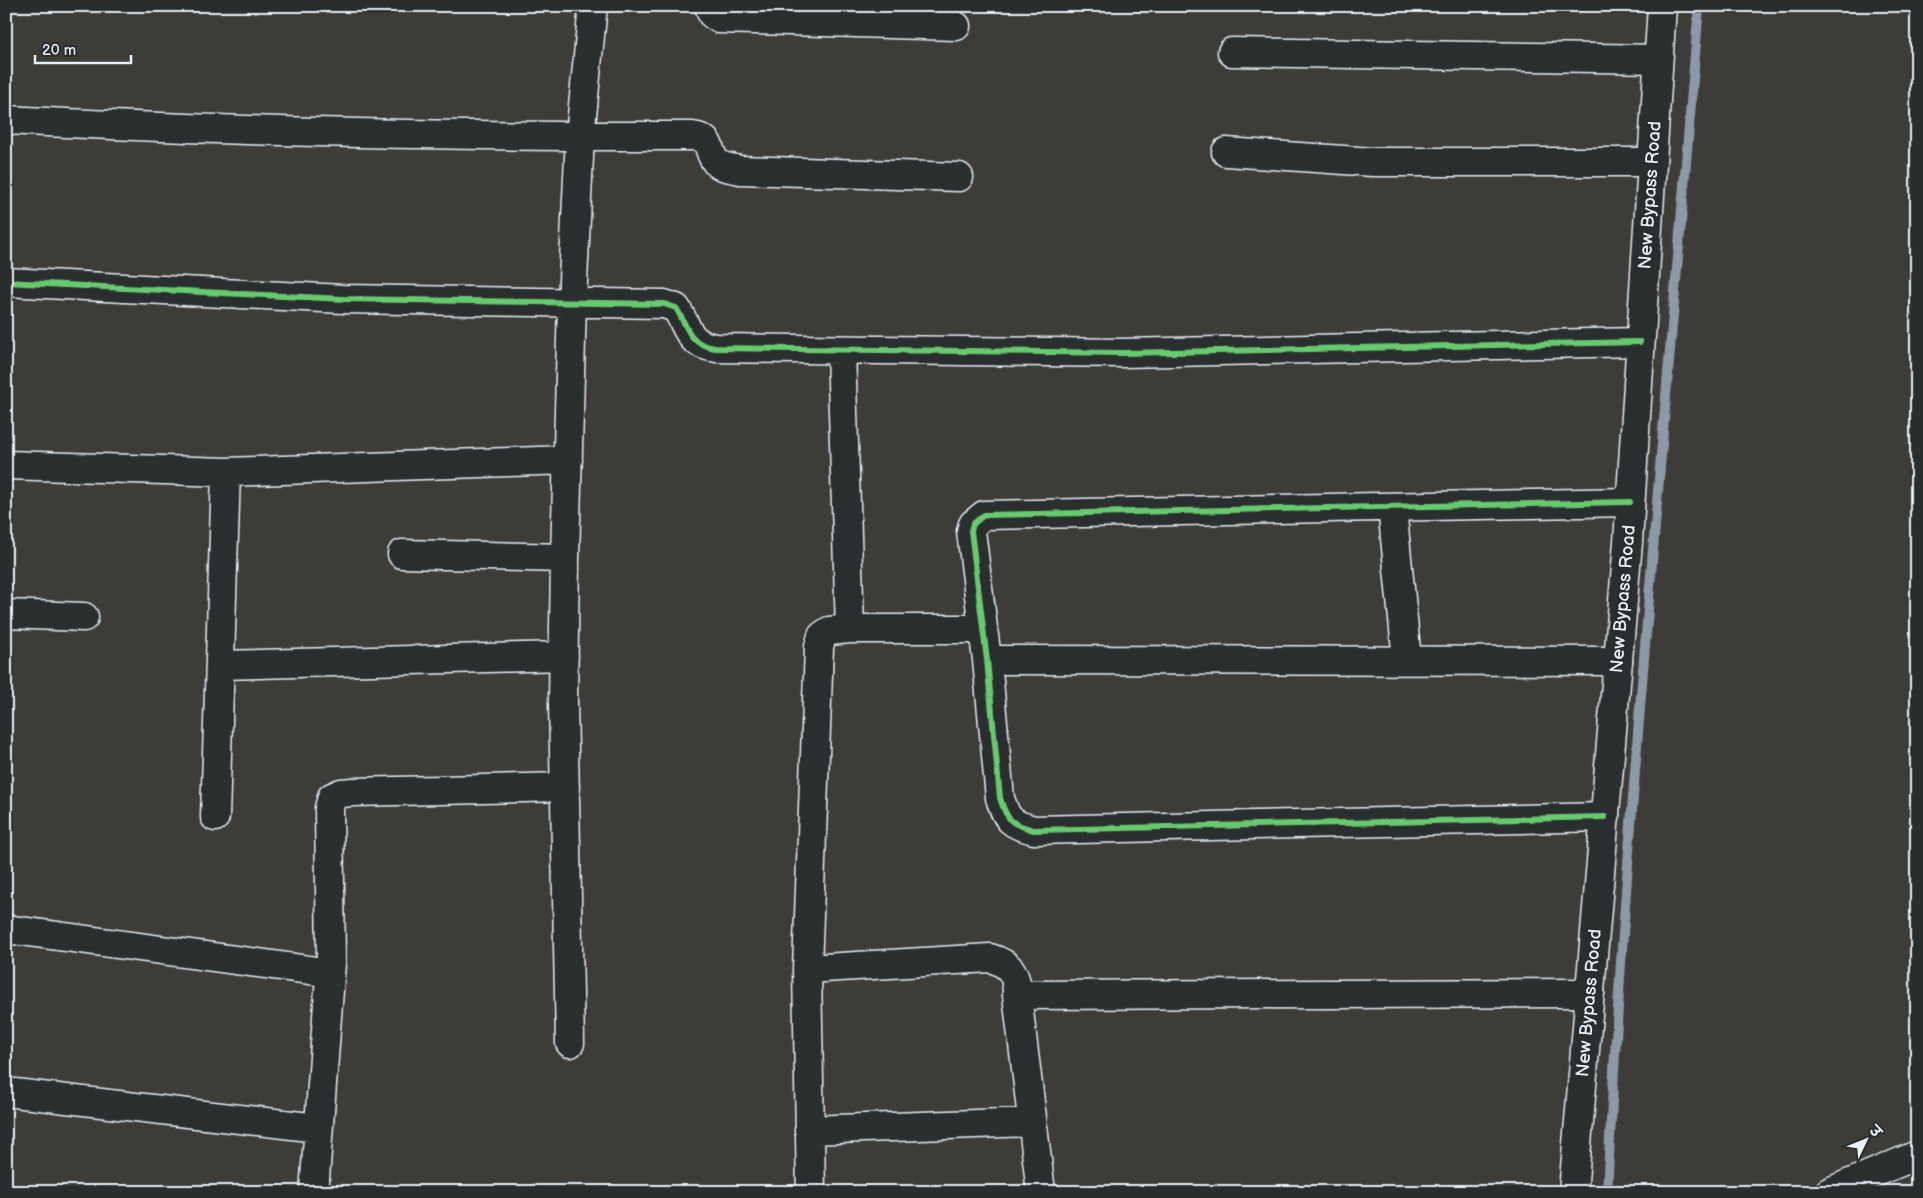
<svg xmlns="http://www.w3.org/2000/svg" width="1923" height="1198" viewBox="0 0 1923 1198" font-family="'Balsamiq Sans','Playpen Sans Deva',sans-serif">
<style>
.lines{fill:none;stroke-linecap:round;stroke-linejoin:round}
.stream{stroke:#8c9aa7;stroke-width:10}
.street-casing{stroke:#e8f1f8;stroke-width:31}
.secondary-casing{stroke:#e8f1f8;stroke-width:31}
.street{stroke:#2a2d2e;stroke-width:28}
.secondary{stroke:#2a2d2e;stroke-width:28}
.cycleway-casing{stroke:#2a2d2e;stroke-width:9}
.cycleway{stroke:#67ca6e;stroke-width:6}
.labels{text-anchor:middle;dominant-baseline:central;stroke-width:5;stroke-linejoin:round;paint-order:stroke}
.street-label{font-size:18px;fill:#e8f1f8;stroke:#2a2d2e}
</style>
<rect width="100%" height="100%" fill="#3e3c39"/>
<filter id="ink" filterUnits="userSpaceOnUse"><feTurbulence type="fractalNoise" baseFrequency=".02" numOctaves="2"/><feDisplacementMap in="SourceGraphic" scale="10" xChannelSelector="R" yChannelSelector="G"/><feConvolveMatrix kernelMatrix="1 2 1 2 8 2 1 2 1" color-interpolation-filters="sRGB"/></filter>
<g filter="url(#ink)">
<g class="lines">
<path class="stream" d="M1607,1192C1628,796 1667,401 1699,6"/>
<defs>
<path id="street" d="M709,6L712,14L719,19L956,26
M1232,52L1658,59
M6,120C235,132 464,137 693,136C714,139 706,150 716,162C722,168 733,168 740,170L959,177
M1226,152L1373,162H1652
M6,282L343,299L664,304L676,308C689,328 687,344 716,348L1123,353L1640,342
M841,350L850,629
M6,465L226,472L568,460
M1392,507L1407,660
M402,554L565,558
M6,614L84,617
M987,660L1618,661
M220,665L564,656
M215,817L226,472
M1605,817L1034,830C1011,824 1007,821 1000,798L987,660L971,531L973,524L984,515L1630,502
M6,929L324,972L331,963L329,808L332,797L341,793L353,792L565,787
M807,969L990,958C1011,964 1017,974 1017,995L1041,1192
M1017,995L1590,993
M570,1043L563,702L565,558L572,302L580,136L593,6
M6,1092L318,1128
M809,1130L1032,1122
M314,1192L331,963
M811,1192L807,969L819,647L822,636L829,631L850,629H983
M1829,1192L1917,1155"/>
<path id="secondary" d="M1573,1192L1628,542L1662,6"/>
</defs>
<use href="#street" class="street-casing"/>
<use href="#secondary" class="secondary-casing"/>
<use href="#street" class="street"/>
<use href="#secondary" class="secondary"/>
<defs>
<path id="cycleway" d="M6,282L343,299L664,304L676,308C689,328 687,344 716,348L1123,353L1640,342
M1605,817L1034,830C1011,824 1007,821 1000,798L987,660L971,531L973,524L984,515L1630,502"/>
</defs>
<use href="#cycleway" class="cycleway-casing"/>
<use href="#cycleway" class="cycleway"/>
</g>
</g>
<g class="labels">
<g class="street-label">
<text transform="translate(1650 195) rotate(-86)">New Bypass Road</text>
<text transform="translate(1623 599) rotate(-85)">New Bypass Road</text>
<text transform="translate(1589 1003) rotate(-85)">New Bypass Road</text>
</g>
</g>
<rect width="1923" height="1198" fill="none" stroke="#2a2d2e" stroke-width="25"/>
<rect x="12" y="12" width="1898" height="1173" fill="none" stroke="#e8f1f8" stroke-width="2" filter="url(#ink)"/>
<g transform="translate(1866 1140) rotate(47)" stroke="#2a2d2e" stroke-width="4" paint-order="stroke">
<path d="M0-4L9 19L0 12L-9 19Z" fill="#e8f1f8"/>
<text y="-8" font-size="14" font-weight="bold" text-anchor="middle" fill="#e8f1f8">उ</text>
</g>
<path d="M35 55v8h96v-8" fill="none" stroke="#e8f1f8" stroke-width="2.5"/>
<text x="42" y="55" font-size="15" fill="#e8f1f8" stroke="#2a2d2e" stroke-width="4" paint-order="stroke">20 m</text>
</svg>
